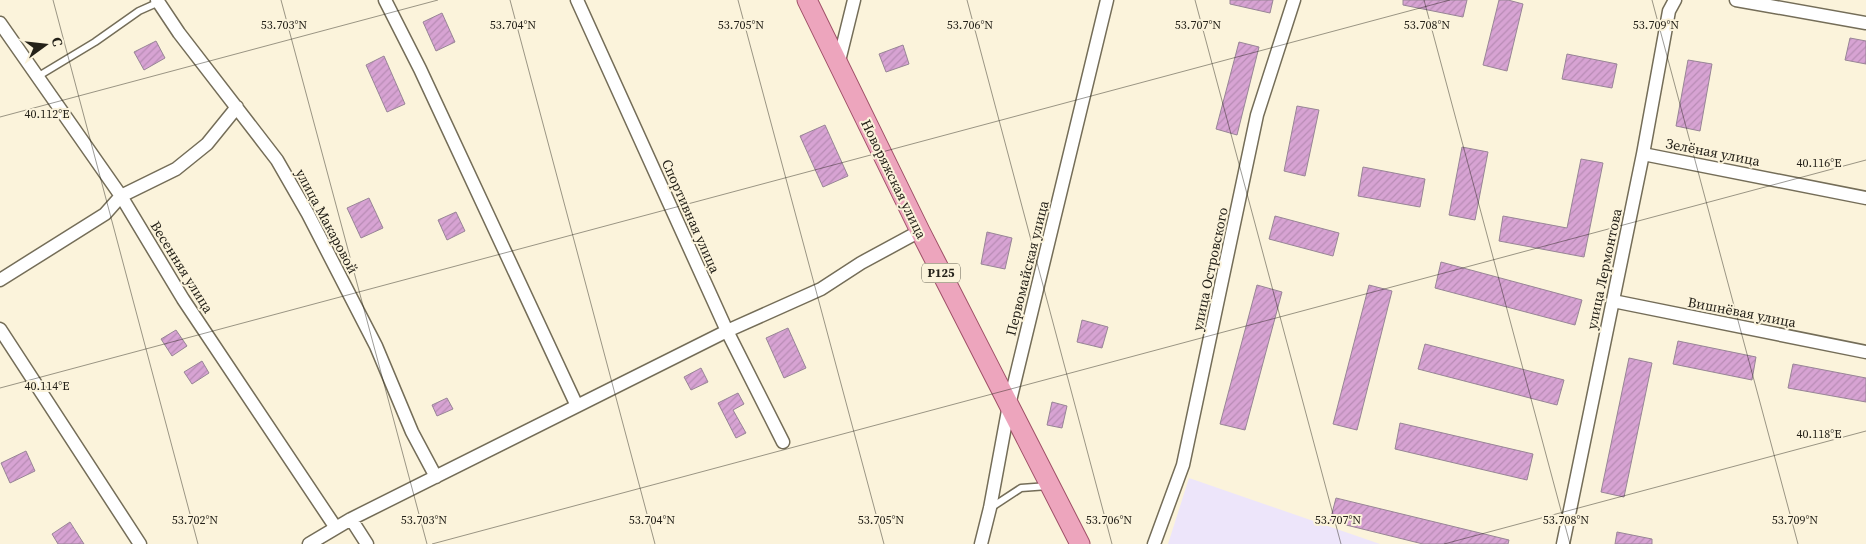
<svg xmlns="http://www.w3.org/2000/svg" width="1866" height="544" viewBox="0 0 1866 544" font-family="'Source Serif 4',serif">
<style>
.medical{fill:#ede5fa}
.building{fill:url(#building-hatch);stroke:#988596}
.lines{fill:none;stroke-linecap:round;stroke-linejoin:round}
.lane-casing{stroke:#746d58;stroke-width:9}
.street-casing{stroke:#746d58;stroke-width:15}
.primary-casing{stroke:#9f5067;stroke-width:21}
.lane{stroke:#fff;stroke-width:6}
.street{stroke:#fff;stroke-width:12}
.primary{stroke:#eda5bd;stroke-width:19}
.ticks{fill:none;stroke:#242119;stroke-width:1;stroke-opacity:0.45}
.labels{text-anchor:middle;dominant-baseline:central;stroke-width:4;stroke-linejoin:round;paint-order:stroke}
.shield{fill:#fbf3db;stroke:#646053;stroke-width:1}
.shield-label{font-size:12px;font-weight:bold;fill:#242119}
.street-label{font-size:14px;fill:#242119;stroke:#fbf3db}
.ticks-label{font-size:12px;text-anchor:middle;fill:#242119;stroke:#fbf3db;stroke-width:4;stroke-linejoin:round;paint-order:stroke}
</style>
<defs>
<pattern id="building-hatch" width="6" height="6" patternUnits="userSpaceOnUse" patternTransform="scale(1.25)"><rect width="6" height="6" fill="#d7a3d3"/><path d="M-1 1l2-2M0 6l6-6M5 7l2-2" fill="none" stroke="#b88cb5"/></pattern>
</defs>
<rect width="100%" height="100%" fill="#fbf3db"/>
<path class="medical" d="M1189,478L1380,544H1168Z"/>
<path class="building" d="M1230,0H1273L1270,13L1230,4Z
M1403,0H1467L1463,17L1403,5Z
M1499,0H1508L1523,4L1507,71L1483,65Z
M442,13L455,42L436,51L423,22Z
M1850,38L1866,41V64L1845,60Z
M156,41L165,58L144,70L134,52Z
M1239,42L1259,47L1237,135L1216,129Z
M903,45L909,64L886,72L879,54Z
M1567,54L1617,64L1612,88L1562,79Z
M384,56L405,104L387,112L366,65Z
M1688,60L1712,64L1700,131L1676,126Z
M1297,106L1319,110L1305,176L1284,171Z
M825,125L848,176L823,187L800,136Z
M1462,147L1488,152L1475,220L1449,215Z
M1581,159L1603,163L1584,257L1499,241L1503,216L1567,228Z
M1363,167L1425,179L1420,207L1358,196Z
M369,198L383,228L361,238L347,208Z
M456,212L465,231L447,240L438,220Z
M1275,216L1339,233L1333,256L1269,239Z
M987,232L1012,238L1005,269L981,264Z
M1441,262L1582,300L1575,325L1435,288Z
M1257,285L1282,292L1245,430L1220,424Z
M1369,285L1392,291L1357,430L1333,424Z
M1082,320L1108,327L1102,348L1077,342Z
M788,328L806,368L784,378L766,338Z
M176,330L187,346L172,356L161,339Z
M1678,341L1756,357L1752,380L1673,364Z
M1425,344L1564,380L1557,405L1418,369Z
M1629,358L1652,363L1624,497L1601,492Z
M202,361L209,373L192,384L184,372Z
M1793,364L1866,378V402L1788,388Z
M701,368L708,382L691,390L684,377Z
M738,393L744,404L733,410L746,433L736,438L718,403Z
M447,398L453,409L437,416L432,405Z
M1052,402L1067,406L1062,428L1047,425Z
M1400,423L1533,454L1527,480L1395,449Z
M26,451L35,471L10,483L1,463Z
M1336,498L1509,540L1508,544H1423L1330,521Z
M70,522L84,544H58L52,534Z
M1617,532L1652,539V544H1615Z"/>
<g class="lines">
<defs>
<path id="lane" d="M37,77L95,42L139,11L157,3
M992,507L1021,488L1048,486"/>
<path id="street" d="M157,0L179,33L277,160L308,214L376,346L412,432L436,477
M385,0L420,69L577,406
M577,0L727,331L783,442
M1736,0L1866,23
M0,23L121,196L183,299L336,528
M838,65L854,0
M1643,154L1866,198
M0,280L105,214L121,196L176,169L207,144L237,107
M1613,301L1866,352
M0,329L140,544
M351,519L367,544
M309,544L351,519L727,331L821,289L861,263L920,231
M981,544L990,508L1009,405L1107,0
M1154,544L1183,465L1257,115L1294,0
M1563,544L1643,154L1669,11L1675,0"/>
<path id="primary" d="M807,0L920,231L1080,544"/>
</defs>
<use href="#lane" class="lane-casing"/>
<use href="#street" class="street-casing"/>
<use href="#primary" class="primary-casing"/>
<use href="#lane" class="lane"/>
<use href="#street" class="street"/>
<use href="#primary" class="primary"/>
</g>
<path class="ticks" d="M53,0L198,544M281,0L427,544M510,0L655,544M738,0L884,544M967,0L1112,544M1195,0L1341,544M1424,0L1570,544M1652,0L1798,544M0,117L438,0M0,388L1450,0M432,544L1866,160M1444,544L1866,431"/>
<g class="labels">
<rect class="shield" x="922" y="263.5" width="38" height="19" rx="4"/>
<g class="shield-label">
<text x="941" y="273">Р125</text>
</g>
<g class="street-label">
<text transform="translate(1713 152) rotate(11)">Зелёная улица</text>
<text transform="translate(894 179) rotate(64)">Новоряжская улица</text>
<text transform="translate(691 216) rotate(66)">Спортивная улица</text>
<text transform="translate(327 221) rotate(62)">улица Макаровой</text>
<text transform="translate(182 267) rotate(58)">Весенняя улица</text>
<text transform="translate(1027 268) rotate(-76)">Первомайская улица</text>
<text transform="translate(1210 269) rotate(-78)">улица Островского</text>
<text transform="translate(1604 269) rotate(-78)">улица Лермонтова</text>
<text transform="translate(1742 312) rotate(11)">Вишнёвая улица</text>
</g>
</g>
<g class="ticks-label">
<text x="284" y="29">53.703°N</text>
<text x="513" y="29">53.704°N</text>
<text x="741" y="29">53.705°N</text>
<text x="970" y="29">53.706°N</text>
<text x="1198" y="29">53.707°N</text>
<text x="1427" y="29">53.708°N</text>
<text x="1656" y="29">53.709°N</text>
<text x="47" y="118">40.112°E</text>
<text x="1819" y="167">40.116°E</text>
<text x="47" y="390">40.114°E</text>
<text x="1819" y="438">40.118°E</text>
<text x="195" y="524">53.702°N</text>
<text x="424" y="524">53.703°N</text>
<text x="652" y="524">53.704°N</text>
<text x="881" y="524">53.705°N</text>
<text x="1109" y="524">53.706°N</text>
<text x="1338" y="524">53.707°N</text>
<text x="1566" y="524">53.708°N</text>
<text x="1795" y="524">53.709°N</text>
</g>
<g transform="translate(45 45) rotate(75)" stroke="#fbf3db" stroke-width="4" paint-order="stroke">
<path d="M0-4L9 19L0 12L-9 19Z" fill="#242119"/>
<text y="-8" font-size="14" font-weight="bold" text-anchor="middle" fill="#242119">С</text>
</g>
</svg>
